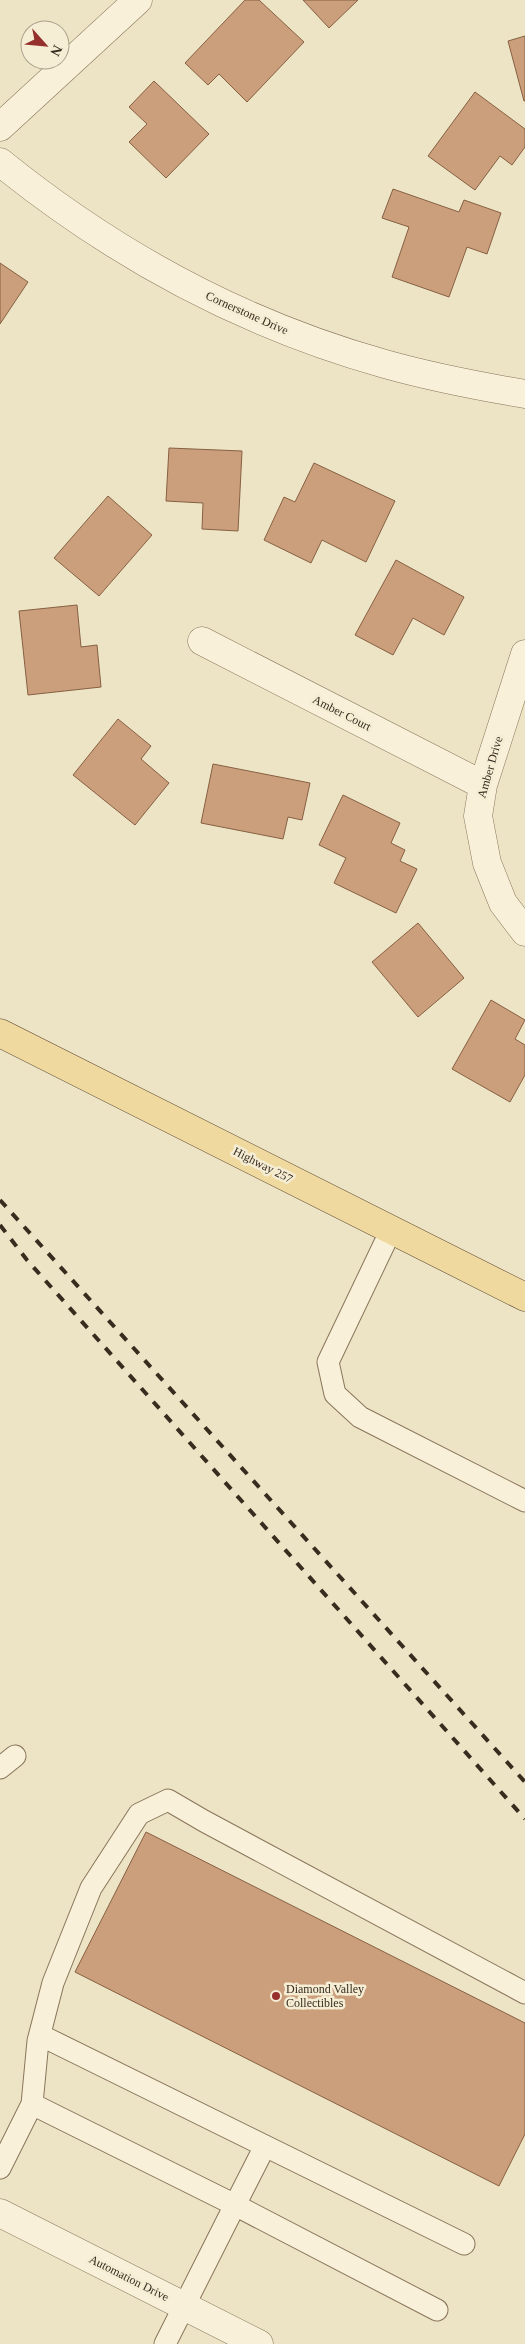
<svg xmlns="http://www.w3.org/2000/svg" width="525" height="2344" viewBox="0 0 525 2344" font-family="'Times New Roman',serif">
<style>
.building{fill:#cb9f7b;stroke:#866042}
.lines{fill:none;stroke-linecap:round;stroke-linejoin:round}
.service-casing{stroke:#88755b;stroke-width:23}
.minor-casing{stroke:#88755b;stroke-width:29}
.primary-casing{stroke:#56432f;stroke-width:29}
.service{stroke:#f8f0d8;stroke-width:21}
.minor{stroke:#f8f0d8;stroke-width:28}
.primary{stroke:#efd99e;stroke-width:28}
.rail{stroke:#382c1f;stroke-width:4;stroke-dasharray:9 9;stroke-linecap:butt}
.poi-dot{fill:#95302c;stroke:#f5edd4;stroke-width:2}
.labels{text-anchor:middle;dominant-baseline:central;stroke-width:5;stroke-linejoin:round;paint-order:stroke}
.street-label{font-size:12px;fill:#382c1f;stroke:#f5edd4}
.poi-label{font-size:12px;fill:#382c1f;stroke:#f5edd4;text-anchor:start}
</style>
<rect width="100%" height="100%" fill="#ede3c5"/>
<path class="building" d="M245,0H259L304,42L247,102L219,74L208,85L185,63Z
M303,0H358L329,28Z
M525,36V101H524L508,41Z
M154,81L209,134L166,178L129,142L147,124L129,107Z
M475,92L525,129V147L512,165L500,156L475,190L428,156Z
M393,189L459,212L464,200L501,213L487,254L467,247L449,297L392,277L409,227L382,218Z
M0,263L28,282L0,324Z
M169,448L242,451L238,531L202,529L203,503L166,501Z
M314,463L395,501L366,562L322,540L311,563L264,540L284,497L295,502Z
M108,496L152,535L99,596L54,558Z
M396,560L464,597L444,635L413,618L393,655L355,635Z
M77,605L81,647L97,645L101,687L28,695L19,611Z
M118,719L151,746L141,759L169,783L135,825L73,775Z
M213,764L310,783L302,820L288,817L283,839L201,823Z
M343,795L400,823L391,843L405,850L400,861L417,869L396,913L334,883L346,858L319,845Z
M418,923L464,978L418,1017L372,962Z
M491,1000L525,1020L515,1039L525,1045V1075L510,1102L452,1069Z
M146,1832L525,2023V2134L499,2186L75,1972Z"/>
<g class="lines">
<defs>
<path id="service" d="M391,1230L328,1362L335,1394L360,1417L525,1501
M0,1768L15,1756
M40,2035L464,2244
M32,2104L38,2041L53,1983L91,1888L139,1814L168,1800L204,1821L525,1993
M265,2146L235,2205L437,2310
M0,2168L32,2104L235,2205L165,2344"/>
<path id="minor" d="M0,127L138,0
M0,162C115,255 242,324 385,364C431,377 478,386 525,394
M202,641L483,785
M525,654L483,785L478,816L487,863L503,903L525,932
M0,2213L259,2344"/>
<path id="primary" d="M0,1033L525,1297"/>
</defs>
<use href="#service" class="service-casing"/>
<use href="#minor" class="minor-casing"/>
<use href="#primary" class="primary-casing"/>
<use href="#service" class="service"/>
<use href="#minor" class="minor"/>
<use href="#primary" class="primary"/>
<path class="rail" d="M0,1200L525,1782
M0,1225L27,1260L525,1819"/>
</g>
<circle class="poi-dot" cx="276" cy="1996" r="5"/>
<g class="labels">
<g class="street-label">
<text transform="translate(247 313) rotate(24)">Cornerstone Drive</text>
<text transform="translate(342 713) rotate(27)">Amber Court</text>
<text transform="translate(490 767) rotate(-74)">Amber Drive</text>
<text transform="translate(263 1165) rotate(27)">Highway 257</text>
<text transform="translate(129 2278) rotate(27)">Automation Drive</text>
</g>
<g class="poi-label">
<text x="286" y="1989">Diamond Valley<tspan x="286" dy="14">Collectibles</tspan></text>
</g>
</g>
<g transform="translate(45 45) rotate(117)"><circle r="24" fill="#f5edd4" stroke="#a9a08c"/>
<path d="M0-4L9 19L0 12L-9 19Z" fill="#95302c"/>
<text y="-8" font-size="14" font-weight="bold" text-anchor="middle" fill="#382c1f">N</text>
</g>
</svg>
